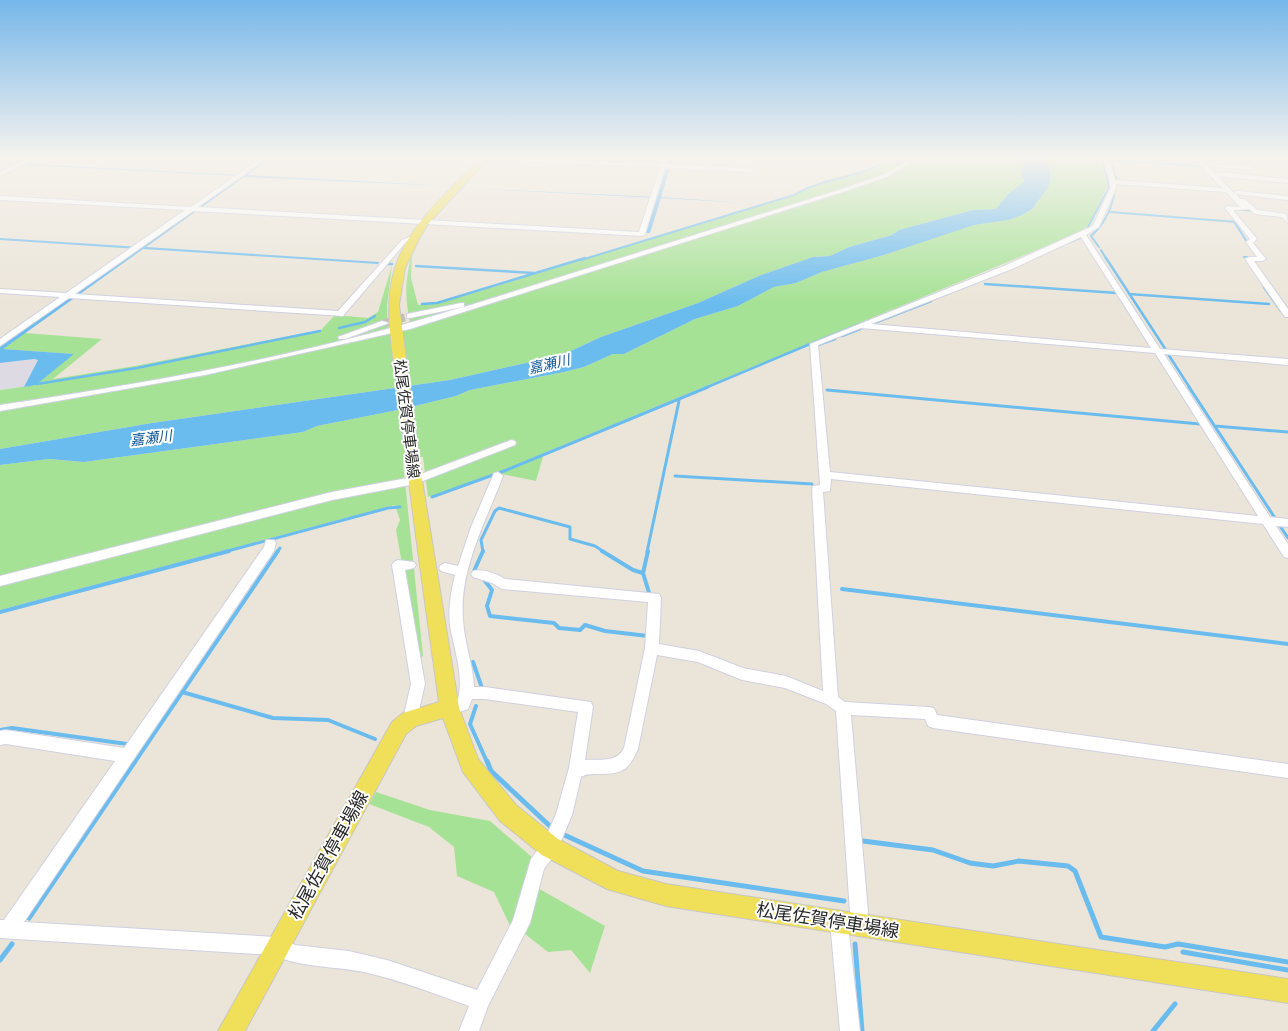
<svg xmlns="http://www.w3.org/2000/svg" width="1288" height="1031" viewBox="0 0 1288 1031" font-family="'PT Sans','Noto Sans JP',sans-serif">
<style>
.industrial{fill:#dedae3}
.green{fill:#a6e295}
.water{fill:#6bbcee}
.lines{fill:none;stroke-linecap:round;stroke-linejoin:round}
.stream-far4{stroke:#6bbcee;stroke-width:2}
.stream-far3{stroke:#6bbcee;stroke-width:2.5}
.stream-far2{stroke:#6bbcee;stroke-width:3}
.stream-far1{stroke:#6bbcee;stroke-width:4}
.stream{stroke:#6bbcee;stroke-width:5}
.minor-tunnel{stroke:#c4bfb6;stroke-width:8;stroke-dasharray:8 4.5;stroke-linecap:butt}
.minor-casing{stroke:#cfd0e1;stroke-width:2}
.major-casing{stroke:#c7c7c7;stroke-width:2}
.minor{fill:#fff;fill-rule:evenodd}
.major{fill:#f0df59;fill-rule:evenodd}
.labels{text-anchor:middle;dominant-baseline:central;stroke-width:4;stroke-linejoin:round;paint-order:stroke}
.far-water-label{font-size:14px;font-style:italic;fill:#0d5797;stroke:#fff}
.street-label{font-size:15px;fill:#282828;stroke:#fff}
.near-street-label{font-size:18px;fill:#282828;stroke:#fff}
</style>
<rect width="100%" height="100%" fill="#ebe5d9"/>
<path class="industrial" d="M34,359L38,360L24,387L0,390V363Z"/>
<path class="green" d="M892,159H1026L1021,170L1026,181L1008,194L996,209L973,210L899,230L892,235L849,247L830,256L813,257L761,275L698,303L601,337L562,355L450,380L152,423L0,449V390L36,385L73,354L2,349L25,333L102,339L53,379L135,366L321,330L335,315L368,318L378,312L392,265L387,306L388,333L411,327C405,299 404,283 412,254L411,278L418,305L437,304L795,195C824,173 863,181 892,159Z
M1047,159H1100L1107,186L1090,224L1078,233L544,453L536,481L497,473L428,497L423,457L403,462L423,656L419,659L396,530L400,520L395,505L0,610V465L49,459L84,462L303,432L317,426L403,409L456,396L470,390L564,372L584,367L613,354H624L695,319L738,306L774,287L796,283L822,272L884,255L973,225L1008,220L1022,215L1032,209L1048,188L1051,177Z
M376,792L430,810L490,821L533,858L512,930L494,892L457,876L454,847L429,827L369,804Z
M536,887L605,926L590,973L571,950L548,952L525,934Z"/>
<path class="water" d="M35,159H38L29,164L242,175L266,159H270L247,175L450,186L244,177L146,247L379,262L378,264L143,249L3,349L74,354L36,385L24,387L38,360L34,359L0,363V347L138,249L0,240V238L141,247L239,176L25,165L0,177L20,165L0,163L24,164Z
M669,159H673L661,197L745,203L661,198L650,233H646L656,198L463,188L657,197Z
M1026,159H1047L1051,177L1048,188L1032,209L1022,215L1008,220L974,225L884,255L822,272L796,283L774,287L738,306L695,319L624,354H613L584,367L564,372L470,390L456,396L403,409L317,426L303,432L84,462L49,459L0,465V449L152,423L450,380L562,355L601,337L698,303L761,275L813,257L830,256L849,247L892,235L899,230L973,210L996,209L1008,194L1025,181L1020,174Z"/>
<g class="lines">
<path class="stream-far4" d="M1110,159L1117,181
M1110,160L1202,166
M1235,209L1254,211
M1110,212L1237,222
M1235,223L1252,250
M1087,229L1109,187L1102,159
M1065,244L1080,238
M1099,247L1091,236C1106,223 1114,203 1116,183
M1101,250L1107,260
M1244,257H1252
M581,260L794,195C824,177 861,178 890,159"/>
<path class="stream-far3" d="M1106,258L1166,350
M388,264H392
M416,266L534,273
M985,284L1117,293
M1264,287L1281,311
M1129,294L1269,304
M422,304L437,303L585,258
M869,325L931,301
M339,328L365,322L375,316
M842,336L860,329
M818,345L835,339
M810,346V344L860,324
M1168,354L1190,388
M37,384L137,368L320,331
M705,388L810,344"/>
<path class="stream-far2" d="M1189,387L1275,518
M827,390L1200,424
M1215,426L1288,432
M675,476L812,484
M432,497L504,471L708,387
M1280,526L1288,538
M224,552L388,508L400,507
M277,552L280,548
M483,552L481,540L495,511L499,508L570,527V539L595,546L604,552
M647,552L679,401"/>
<path class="stream-far1" d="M602,551L633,570L643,573
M648,551L643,573L650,596
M474,571L483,551
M485,581L492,590L487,606L490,616L554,623L559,628L580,630L585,625L605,631L648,636
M842,589L1288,644
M0,612L229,551
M473,662L482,688
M182,692L273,718L328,720L375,739
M476,706L470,724L487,762
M0,730L12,728L127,744
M135,762L278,551"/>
<path class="stream" d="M487,761L491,771L552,828
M560,833L643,871L844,901
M863,841L933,850L970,863L993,866L1019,861L1068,866L1075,871L1101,937L1165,947L1178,944L1288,962
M29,918L135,761
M855,944L862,1031
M1183,952L1288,970
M0,960L12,944
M1153,1031L1175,1004"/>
<path class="minor-tunnel" d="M385,323L410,316"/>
<defs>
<path id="minor" d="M27,159H34L0,176V172Z
M260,159H266L198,207L639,232L660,167L513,161L510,159L661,164L662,159H668L666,164L752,168L755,170L752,172L665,168L645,234L642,236L193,211L75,294L338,311L402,240L415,235L418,237L406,242L343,316L69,298L0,346V339L60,297L0,293V289L66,293L185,210L0,200V196L191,207Z
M909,159H916L889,176L846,191L410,329L205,375L0,411V405C156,382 312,354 463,307L410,318H407V314L461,303H464V307L842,189L885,174Z
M1103,159H1109L1115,180L1222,188L1195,159H1201L1205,163L1251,166L1254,168L1251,170L1208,166L1215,174L1218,172L1288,179V183L1217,176L1234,193L1237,191L1288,196V200L1236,194L1240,199H1245L1257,210L1286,214L1288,223L1282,217L1255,214L1249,209L1233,210L1257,239L1253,243L1266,259L1262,261H1254L1288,309V317H1285L1245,259L1249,257H1257L1246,242L1250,239L1225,208L1228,206L1240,207L1226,192L1116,184V188L1099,227L1086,235L1160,349L1288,359V365L1164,354L1270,517L1288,519V527L1276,526L1288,544V558L1284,557L1263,524L831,479L830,491L823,492L838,697L845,702L929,707L934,708L937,715L1288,764V778L933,728L928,726L925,719L851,715L868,912L863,931L857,934L851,931L848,925L860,1031H840L830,922L833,916L839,913L845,916L848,925L850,912L836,711L826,704L785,688L742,680L698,662L657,655L638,749C628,772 621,774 597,774C591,774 586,774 581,777L572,815L556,853L544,869L530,923L488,1006L479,1031H459L469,1006C436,994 402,981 368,973C338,966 300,968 274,955L0,938V920H4L115,761L6,744L0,745V731L6,730L124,748L264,547L266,540H274L276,543L274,551L24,922L277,937L295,945L349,951L387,960L477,990L513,920L531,859L544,841L556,814L569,768L578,712L485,699H472L468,709L454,714L444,713L442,708L444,703L458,699C464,675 454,649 450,626C448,609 451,591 455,575L441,571L439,568L441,565L445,563L458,566L471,527L494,473L498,472L503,476C486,521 459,570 463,619C464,642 473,664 474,687H485L591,702L593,707L585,760C599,759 617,763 624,748L645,648L648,602L502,589L492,583L473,577L471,574L473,571C482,568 498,574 505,579L659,594L661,598L659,644L699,651L743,668L786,676L823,691L812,489L813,486L820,485L810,344L1006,265L1093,226L1110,188V182ZM1081,237L1151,348L871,324L1012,269ZM861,328L1155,353L1258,516L830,472L818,345Z
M1239,159H1247L1244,161Z
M382,321L389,323L345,339H339L338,337Z
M511,440L515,441L516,443L515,445L415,484L332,500L0,586V576L332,492L413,477Z
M398,560L414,562L416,565L414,568L405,570L425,684L417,719L415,724L410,726L405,724L403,719L411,684L392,565L394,562Z"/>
<path id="major" d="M480,159H488L428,224L420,237L405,268L399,305L422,480L459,708L478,759L516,805L558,839L618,871L666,884L1288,979V1003L666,906L607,889L542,855L500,821L463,772L443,718L416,726L406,734L245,1031H218L392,722L403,713L439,702C425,601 410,500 399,399C394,357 382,309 395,268C409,224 449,191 480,159Z"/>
</defs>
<use href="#minor" class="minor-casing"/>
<use href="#major" class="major-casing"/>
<use href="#minor" class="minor"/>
<use href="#major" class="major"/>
</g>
<linearGradient id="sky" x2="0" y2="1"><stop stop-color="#76b7ea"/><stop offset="0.52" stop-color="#f6f3ee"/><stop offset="1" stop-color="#f6f3ee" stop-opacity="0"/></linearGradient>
<rect width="1288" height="303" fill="url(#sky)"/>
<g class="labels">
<g class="far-water-label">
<text transform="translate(549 364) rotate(-13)">嘉瀬川</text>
<text transform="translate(151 438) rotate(-7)">嘉瀬川</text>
</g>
<g class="street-label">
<text transform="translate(407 419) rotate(83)">松尾佐賀停車場線</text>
</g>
<g class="near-street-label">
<text transform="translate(328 855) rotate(-61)">松尾佐賀停車場線</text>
<text transform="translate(828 920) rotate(9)">松尾佐賀停車場線</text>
</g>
</g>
</svg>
